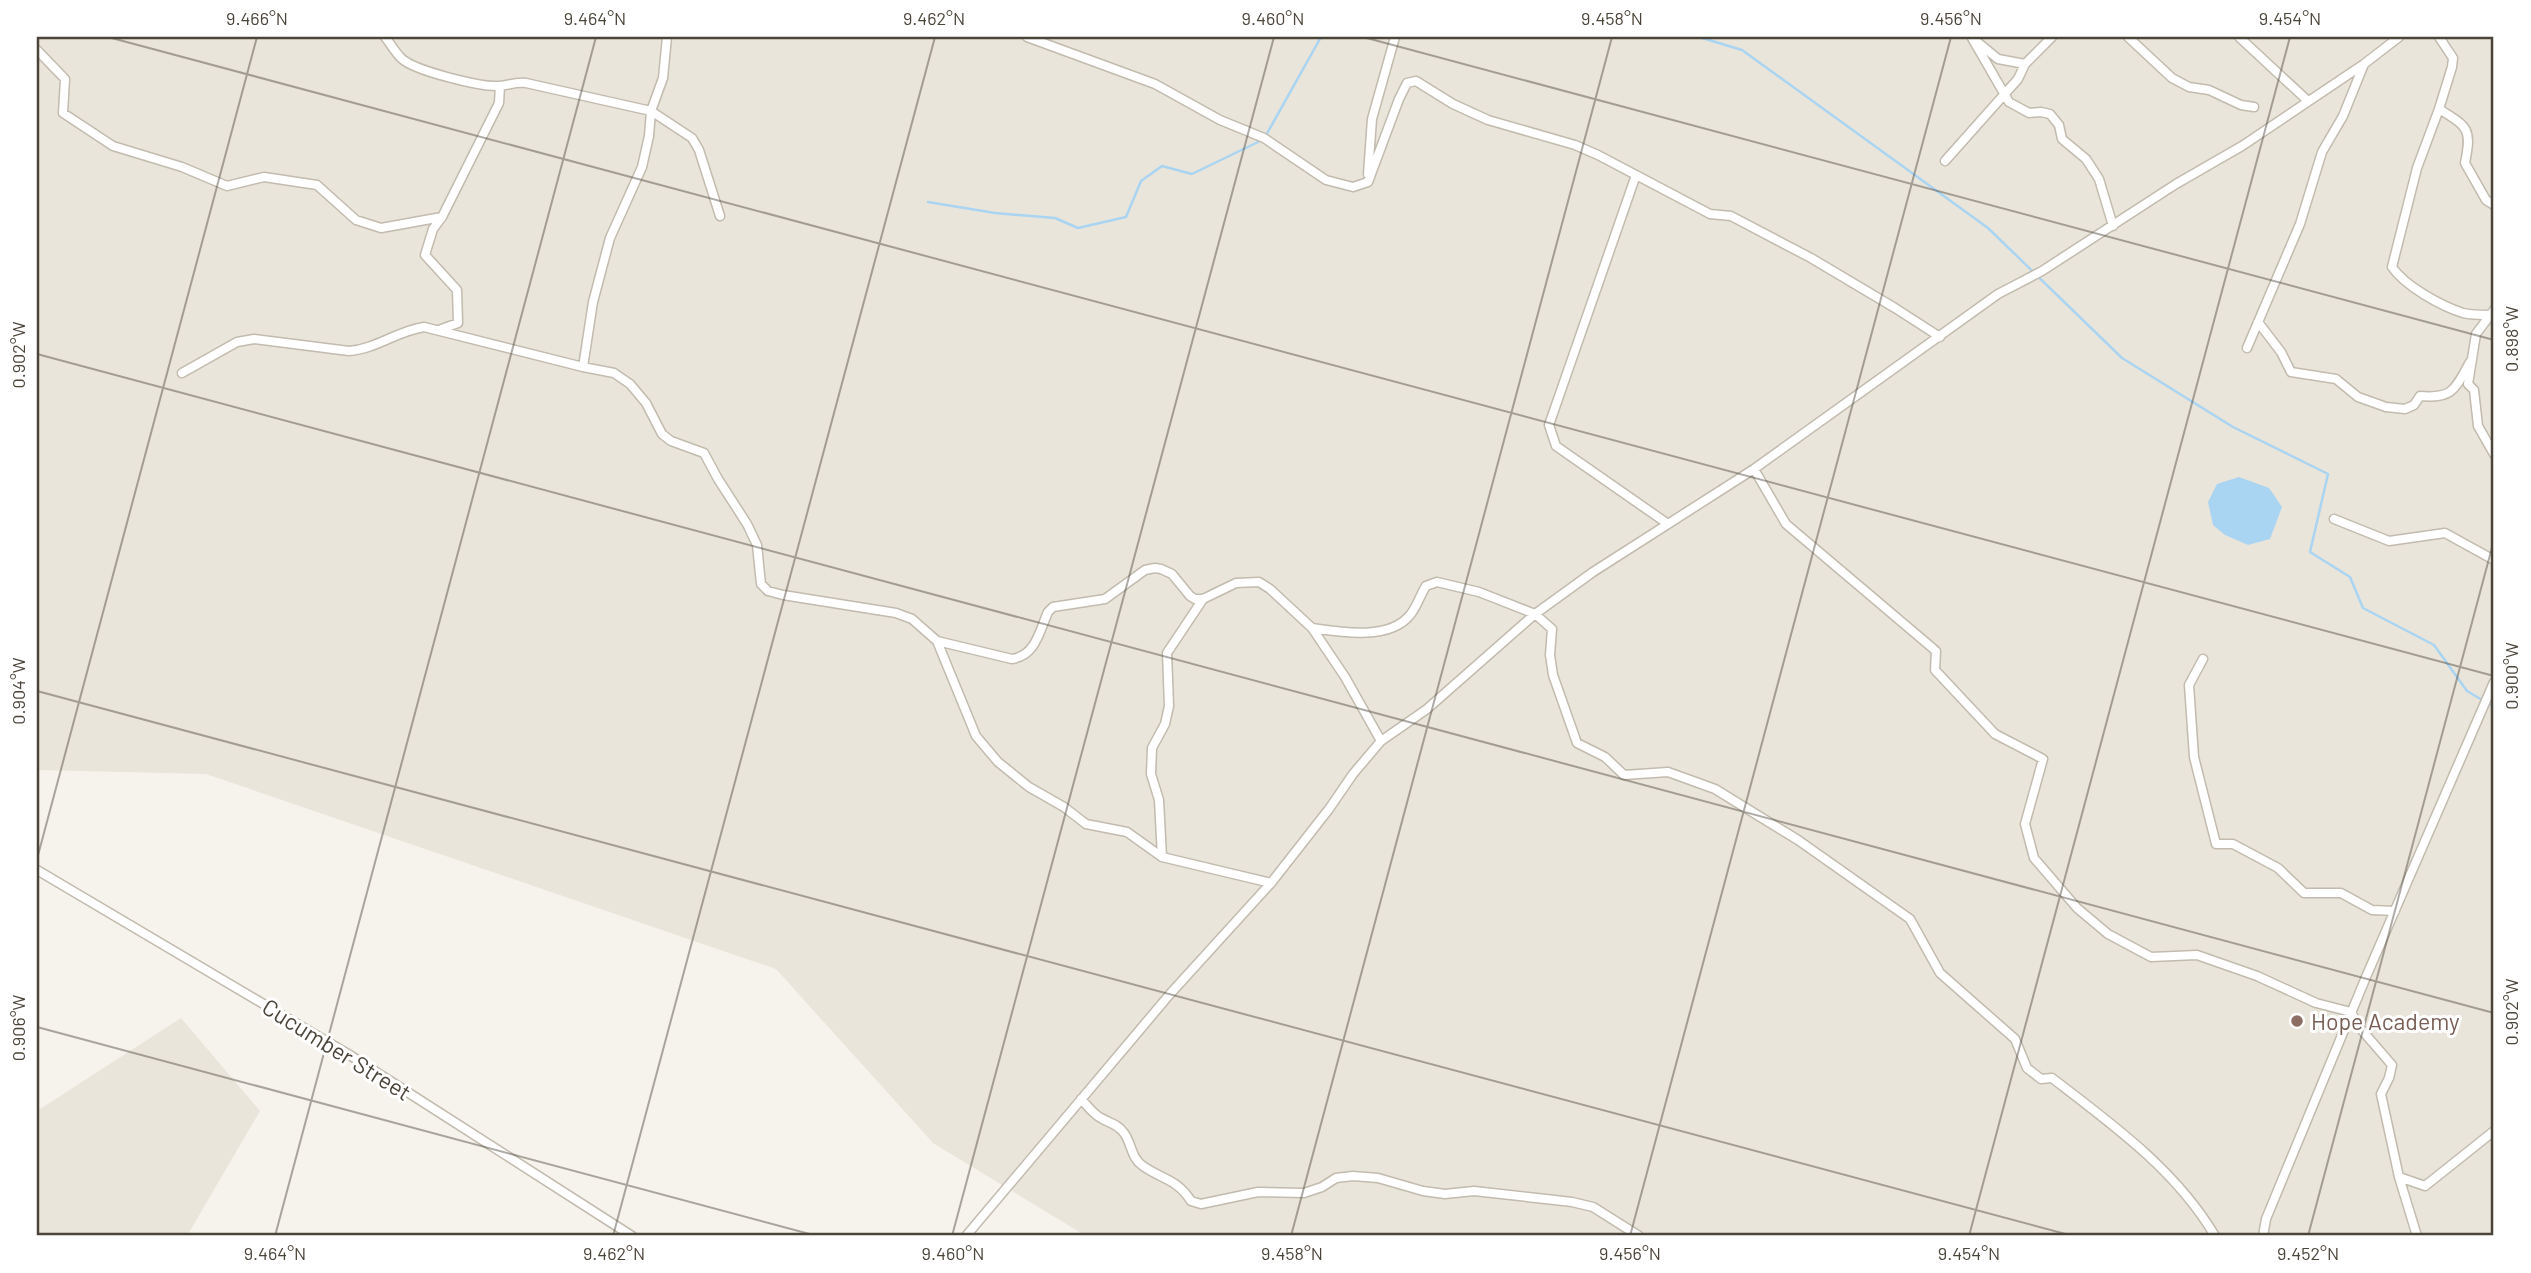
<svg xmlns="http://www.w3.org/2000/svg" width="2531" height="1273" viewBox="0 0 2531 1273" font-family="Barlow,sans-serif">
<style>
.residential{fill:#eae5da}
.water{fill:#a9d4f2}
.lines{fill:none;stroke-linecap:round;stroke-linejoin:round}
.stream{stroke:#a9d4f2;stroke-width:2.5}
.minor-casing{stroke:#c2bbae;stroke-width:11}
.minor{stroke:#fff;stroke-width:8}
.ticks{fill:none;stroke:#4b4439;stroke-width:2;stroke-opacity:0.45}
.education-dot{fill:#8d6e63;stroke:#fff;stroke-width:2.5}
.labels{text-anchor:middle;dominant-baseline:central;stroke-width:6;stroke-linejoin:round;paint-order:stroke}
.education-label{font-size:23px;fill:#785e54;stroke:#fff;text-anchor:start}
.street-label{font-size:23px;fill:#4b4439;stroke:#fff}
.neatline{fill:none;stroke:#4b4439;stroke-width:2.5}
.ticks-label{font-size:18px;text-anchor:middle;fill:#4b4439}
</style>
<rect width="100%" height="100%" fill="#f6f3ec"/>
<path class="residential" d="M37,37H2494V1236H1086L933,1143L776,969L206,774L37,770Z
M181,1018L260,1111L187,1236H37V1111Z"/>
<path class="water" d="M2239,477L2269,488L2282,507L2270,539L2248,545L2225,535L2213,525L2208,502L2217,484Z"/>
<g class="lines">
<path class="stream" d="M1699,37L1742,50L1988,228L2122,358L2233,427L2328,474L2310,552L2350,577L2363,608L2434,645L2467,691L2494,707
M1265,137L1321,37
M928,202L995,213L1055,218L1078,228L1126,217L1141,181L1162,166L1192,174L1260,141"/>
<defs>
<path id="minor" d="M385,37C390,43 395,52 401,58C414,71 481,87 499,86C510,85 514,82 526,83L651,111L692,138L699,150L720,216
M1027,37L1155,84L1220,120L1264,138L1326,180L1353,187L1368,182L1399,99L1407,83L1416,81L1453,104L1488,120L1575,145L1598,155L1710,214L1731,216L1811,258L1895,308L1940,337
M2128,37L2172,78L2189,87L2209,90L2241,105L2254,107
M2239,37L2308,101
M2439,37L2453,58L2452,67L2439,109L2417,168L2392,267C2405,286 2441,306 2463,313C2471,315 2482,315 2491,315
M1972,38L2009,102L2029,113L2041,112L2050,114L2059,125L2062,139L2086,159L2099,179L2113,226
M1975,40L1998,59L2025,64L2052,37
M37,50L65,79L63,113L113,146L182,167L227,186L264,177L317,185L356,220L381,228L442,217L499,103L500,86
M2439,109C2468,127 2472,128 2465,163L2486,200L2494,205
M1945,161L2018,79L2025,64
M1368,174L1372,119L1395,37
M1636,175L1549,425L1556,446L1668,524
M2494,310L2476,334L2468,384L2474,390L2478,426L2494,454
M2258,322L2281,352L2291,372L2336,379L2358,397L2386,407L2405,409L2414,405L2420,396C2453,399 2455,389 2470,362
M439,330L458,323L457,290L425,255L433,229L442,217
M2247,348L2300,224L2322,152L2343,116L2364,64
M583,367L593,302L610,238L642,167L649,136L651,111L663,78L667,37
M182,373L237,342L254,339L349,351C376,349 397,331 424,327L583,367L614,373L630,384L646,403L662,434L671,441L704,453L718,479L747,524L757,545L761,584L768,591L783,595L896,613L912,619L937,641L976,736L998,762L1029,787L1064,807L1086,824L1127,832L1162,857L1271,883
M1754,469L1786,524L1936,651L1935,670L1995,734L2043,759L2025,824L2034,858L2077,908L2108,934L2151,957L2197,955L2257,976L2316,1003L2351,1012L2360,1028L2392,1065L2389,1078L2381,1094L2399,1177L2417,1236
M2334,519L2389,541L2445,533L2494,560
M1312,628C1340,632 1389,641 1410,615C1417,607 1420,595 1426,586L1437,582L1479,592L1535,614L1552,629L1550,655L1553,675L1577,743L1605,757L1624,775L1668,772L1715,789L1798,840L1910,919L1940,973L2015,1039L2027,1068L2041,1079L2052,1078C2112,1124 2176,1170 2215,1236
M937,641L1012,659C1036,655 1039,632 1048,612L1053,607L1105,599L1145,570L1155,568L1161,569L1172,574L1190,596L1195,599H1203L1236,583L1259,582L1270,589L1312,628L1345,677L1381,741
M2203,659L2189,685L2194,757L2216,844H2233L2278,868L2304,893H2341L2372,910L2395,911
M1162,857L1159,800L1151,774L1152,748L1165,724L1169,706L1167,653L1203,599
M37,870L348,1054L632,1236
M1081,1099C1087,1105 1093,1114 1101,1118C1109,1123 1118,1124 1124,1133C1132,1144 1131,1158 1143,1166C1163,1180 1177,1179 1191,1201L1201,1204L1258,1192L1304,1193L1322,1187L1336,1178L1353,1176L1378,1178L1423,1191L1445,1194L1474,1191L1572,1202L1593,1207L1639,1236
M2399,1177L2425,1186L2494,1131
M966,1236L1170,994L1271,883L1329,809L1353,774L1381,741L1427,709L1535,614L1593,572L1754,469L1998,294L2042,271L2176,184L2242,146L2364,64L2399,37
M2263,1236L2266,1219L2366,977L2494,682"/>
</defs>
<use href="#minor" class="minor-casing"/>
<use href="#minor" class="minor"/>
</g>
<path class="ticks" d="M108,37L2494,676M1363,37L2494,340M37,354L2494,1013M37,691L2073,1236M37,859L257,37M37,1027L817,1236M275,1236L596,37M613,1236L935,37M952,1236L1274,37M1291,1236L1612,37M1630,1236L1951,37M1969,1236L2290,37M2308,1236L2494,540"/>
<circle class="education-dot" cx="2297" cy="1021" r="7"/>
<g class="labels">
<g class="education-label">
<text x="2311" y="1021">Hope Academy</text>
</g>
<g class="street-label">
<text transform="translate(337 1049) rotate(32)">Cucumber Street</text>
</g>
</g>
<rect width="2531" height="1273" fill="none" stroke="#ffffff" stroke-width="77"/>
<rect x="38" y="38" width="2454" height="1196" class="neatline"/>
<g class="ticks-label">
<text x="257" y="25">9.466°N</text>
<text x="595" y="25">9.464°N</text>
<text x="934" y="25">9.462°N</text>
<text x="1273" y="25">9.460°N</text>
<text x="1612" y="25">9.458°N</text>
<text x="1951" y="25">9.456°N</text>
<text x="2290" y="25">9.454°N</text>
<text transform="translate(2512 339) rotate(-90)" y="6">0.898°W</text>
<text transform="translate(19 355) rotate(-90)" y="6">0.902°W</text>
<text transform="translate(2512 676) rotate(-90)" y="6">0.900°W</text>
<text transform="translate(19 691) rotate(-90)" y="6">0.904°W</text>
<text transform="translate(2512 1012) rotate(-90)" y="6">0.902°W</text>
<text transform="translate(19 1028) rotate(-90)" y="6">0.906°W</text>
<text x="275" y="1260">9.464°N</text>
<text x="614" y="1260">9.462°N</text>
<text x="953" y="1260">9.460°N</text>
<text x="1292" y="1260">9.458°N</text>
<text x="1630" y="1260">9.456°N</text>
<text x="1969" y="1260">9.454°N</text>
<text x="2308" y="1260">9.452°N</text>
</g>
</svg>
